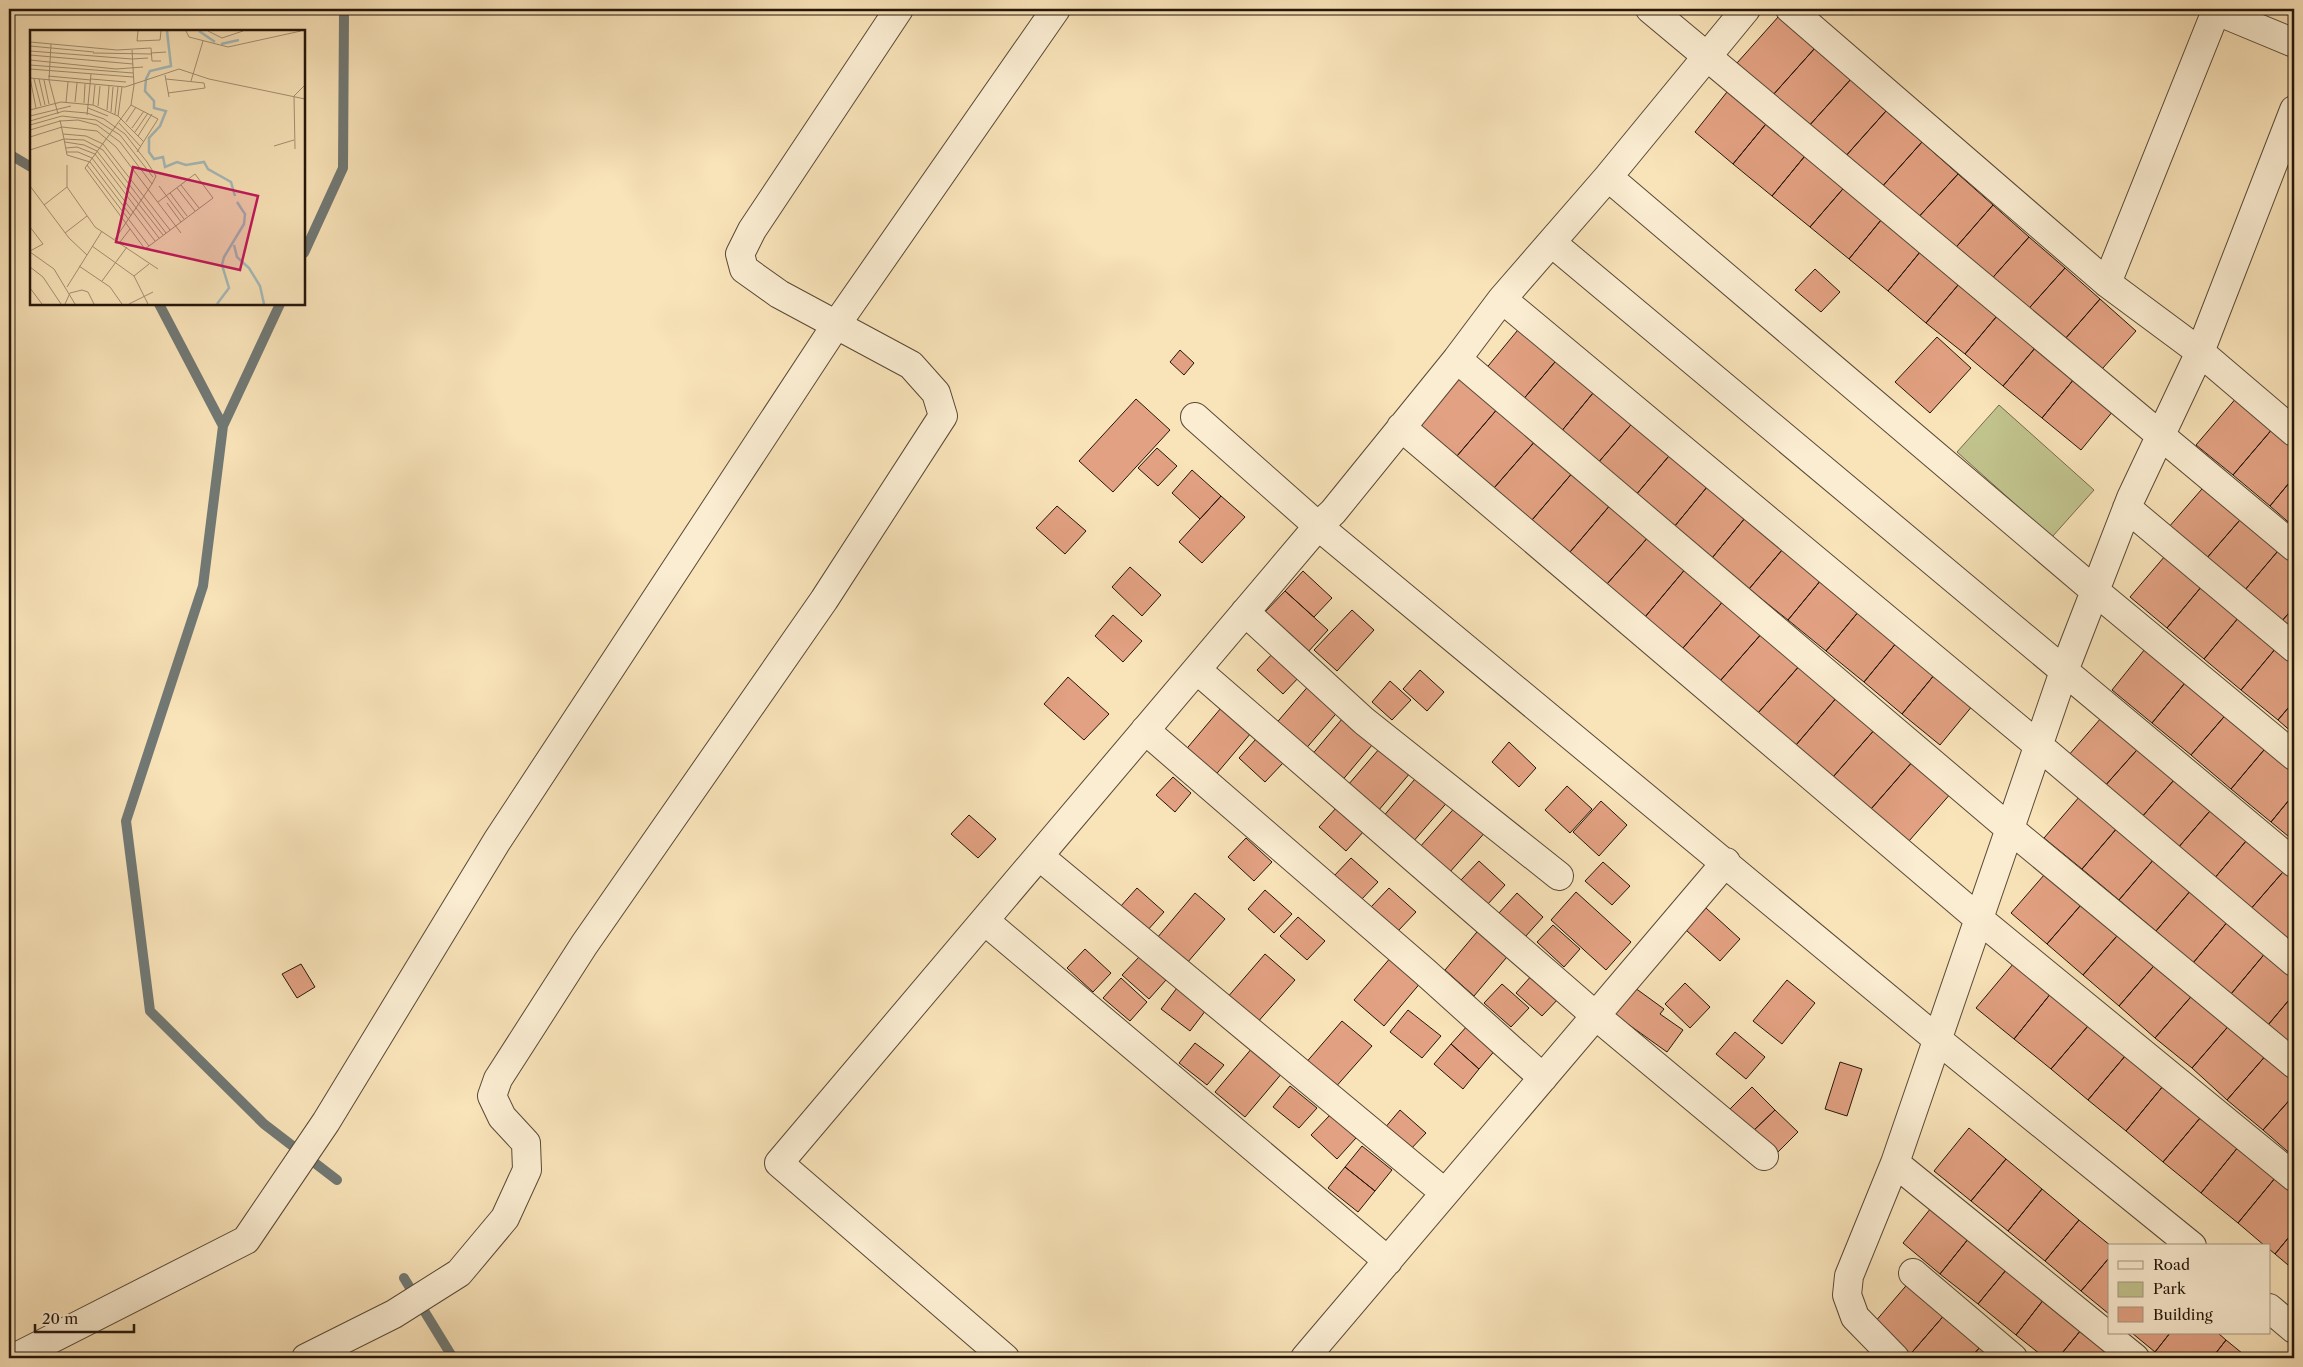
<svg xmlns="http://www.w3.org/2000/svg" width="2303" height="1367" viewBox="0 0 2303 1367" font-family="'Libre Caslon Text',serif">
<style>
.green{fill:#c1c38d;stroke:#726c4c}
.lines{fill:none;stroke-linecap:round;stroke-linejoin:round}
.stream{stroke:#717975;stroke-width:10}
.building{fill:#e2a182;stroke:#24160b}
.minor-casing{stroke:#594936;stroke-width:30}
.minor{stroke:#fbedd2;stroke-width:28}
.inset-river{fill:none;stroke:#a5bbbc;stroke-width:2.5}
.inset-road{fill:none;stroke:#a49173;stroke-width:1}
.view{fill:#c2185b;fill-opacity:0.15;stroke:#c2185b;stroke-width:2.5}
.inset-edge{fill:none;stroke:#24160b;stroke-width:2.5}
</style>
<rect width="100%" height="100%" fill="#f9e3b9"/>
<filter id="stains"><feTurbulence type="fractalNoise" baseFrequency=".004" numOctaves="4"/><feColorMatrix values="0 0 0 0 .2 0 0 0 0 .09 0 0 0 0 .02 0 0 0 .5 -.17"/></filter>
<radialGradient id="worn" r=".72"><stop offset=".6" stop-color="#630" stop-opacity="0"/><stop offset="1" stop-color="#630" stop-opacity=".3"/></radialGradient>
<path class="green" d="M1999,405L2094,490L2052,537L1957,452Z"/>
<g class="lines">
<path class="stream" d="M9,154L31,167
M304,253L343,168L344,13L342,9
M159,304L223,426
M280,304L223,426L203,586L126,821L150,1011L264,1124L337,1180
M404,1278L453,1358"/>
</g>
<path class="building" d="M1779,16L1815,48L1773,95L1737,63Z
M1815,48L1851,79L1808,127L1773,95Z
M1851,79L1886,111L1844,158L1808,127Z
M1731,87L1770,119L1733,164L1695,132Z
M1886,111L1922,142L1880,189L1844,158Z
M1770,119L1809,151L1772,196L1733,164Z
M1922,142L1958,174L1915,221L1880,189Z
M1809,151L1848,183L1810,227L1772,196Z
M1958,174L1993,205L1951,253L1915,221Z
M1848,183L1886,214L1849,259L1810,227Z
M1993,205L2029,237L1987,284L1951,253Z
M1886,214L1925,246L1888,291L1849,259Z
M2029,237L2065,268L2023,315L1987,284Z
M1925,246L1964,278L1926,323L1888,291Z
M2065,268L2100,299L2058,347L2023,315Z
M1815,269L1840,292L1821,312L1795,290Z
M1964,278L2002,310L1965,354L1926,323Z
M2100,299L2136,331L2094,378L2058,347Z
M2002,310L2041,341L2003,386L1965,354Z
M1522,325L1560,356L1521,402L1484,371Z
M1937,337L1971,368L1930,413L1895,382Z
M2041,341L2079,373L2042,418L2003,386Z
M1180,350L1194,363L1184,375L1170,362Z
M1560,356L1598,387L1560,433L1521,402Z
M2079,373L2118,405L2081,450L2042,418Z
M1461,375L1499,407L1457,456L1419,424Z
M1598,387L1636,419L1597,464L1560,433Z
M2238,396L2274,427L2233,475L2196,445Z
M1136,399L1170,430L1113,492L1079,461Z
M1499,407L1537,439L1494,488L1457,456Z
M1636,419L1674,450L1635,496L1597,464Z
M2274,427L2294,444V477L2270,506L2233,475Z
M1537,439L1574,471L1532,520L1494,488Z
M1157,448L1177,466L1158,486L1138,468Z
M1674,450L1712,481L1674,527L1635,496Z
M1192,470L1221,496L1200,519L1172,493Z
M1574,471L1612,503L1570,552L1532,520Z
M2294,477V527L2270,506Z
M1712,481L1750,512L1712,558L1674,527Z
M2208,482L2246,513L2206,559L2168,528Z
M1221,496L1245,517L1202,563L1179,542Z
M1612,503L1650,535L1607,584L1570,552Z
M1057,506L1086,531L1065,554L1036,528Z
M1750,512L1788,543L1749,589L1712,558Z
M2246,513L2283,545L2244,591L2206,559Z
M1650,535L1687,567L1645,617L1607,584Z
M1788,543L1826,574L1788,620L1749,589Z
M2283,545L2294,554V607L2281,622L2244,591Z
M2165,556L2202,586L2167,628L2130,597Z
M1130,567L1161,595L1142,616L1112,587Z
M1687,567L1725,599L1683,648L1645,617Z
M1303,571L1332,598L1314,617L1285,591Z
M1826,574L1864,605L1826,651L1788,620Z
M2202,586L2239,617L2204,659L2167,628Z
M1285,591L1328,630L1307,653L1264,613Z
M1725,599L1763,632L1720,681L1683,648Z
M1864,605L1902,636L1864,682L1826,651Z
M2294,607V633L2281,622Z
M1352,610L1374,630L1337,671L1314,650Z
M1113,615L1142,641L1123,662L1095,636Z
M2239,617L2276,648L2241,690L2204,659Z
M1763,632L1801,664L1758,713L1720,681Z
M1902,636L1940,668L1902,714L1864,682Z
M2149,644L2189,678L2152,723L2112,690Z
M2276,648L2294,663V701L2278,720L2241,690Z
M1275,651L1301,675L1283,694L1257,670Z
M1801,664L1838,696L1796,745L1758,713Z
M1940,668L1978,699L1940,745L1902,714Z
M1420,670L1444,692L1427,711L1403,689Z
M1068,677L1109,714L1084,740L1044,704Z
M2189,678L2229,711L2191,755L2152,723Z
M1390,681L1411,700L1392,720L1372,702Z
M1311,683L1341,708L1303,752L1273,727Z
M1838,696L1876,728L1833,777L1796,745Z
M2294,701V734L2278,720Z
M1221,708L1251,733L1213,778L1183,753Z
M2108,710L2144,742L2104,787L2068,756Z
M2229,711L2269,744L2231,789L2191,755Z
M1348,712L1378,738L1340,783L1310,757Z
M1876,728L1914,760L1871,809L1833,777Z
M1256,739L1283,763L1265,782L1239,758Z
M1386,741L1416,766L1378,811L1348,785Z
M1509,742L1536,768L1519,787L1492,762Z
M2144,742L2180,773L2141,818L2104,787Z
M2269,744L2294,764V794L2271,822L2231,789Z
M1914,760L1952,792L1909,841L1871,809Z
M1420,773L1450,799L1412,843L1382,818Z
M2180,773L2216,804L2177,849L2141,818Z
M1173,777L1191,793L1175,812L1156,795Z
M1567,786L1592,809L1570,833L1545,810Z
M2294,794V841L2271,822Z
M2080,796L2118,827L2082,869L2044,838Z
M1601,801L1627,825L1599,856L1573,832Z
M1458,804L1488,829L1449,873L1419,848Z
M2216,804L2252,834L2213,880L2177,849Z
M1337,807L1364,831L1346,851L1319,827Z
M969,815L996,839L978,858L951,834Z
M2118,827L2155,858L2119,900L2082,869Z
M2252,834L2289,865L2249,911L2213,880Z
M1246,838L1272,862L1254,881L1228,857Z
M1351,858L1378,882L1360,901L1333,877Z
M2155,858L2192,889L2156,931L2119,900Z
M1479,861L1505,885L1488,904L1461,880Z
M1603,862L1630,886L1612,905L1585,881Z
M2289,865L2294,870V932L2286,942L2249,911Z
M2051,867L2087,898L2047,944L2011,913Z
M1137,888L1164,912L1146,932L1120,907Z
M1389,888L1416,912L1398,931L1371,907Z
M2192,889L2229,920L2193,963L2156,931Z
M1265,890L1292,914L1274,933L1248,909Z
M1576,892L1631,942L1606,970L1551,920Z
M1195,893L1225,919L1187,963L1157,938Z
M1517,893L1543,917L1525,937L1499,913Z
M2087,898L2123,929L2083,975L2047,944Z
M1706,908L1740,939L1720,961L1686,930Z
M1298,917L1325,941L1307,960L1280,936Z
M2229,920L2267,951L2231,994L2193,963Z
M1553,925L1580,949L1564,967L1537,942Z
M1482,926L1512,951L1474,996L1445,970Z
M2123,929L2159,960L2119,1006L2083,975Z
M2294,932V950L2286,942Z
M1085,949L1111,973L1093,992L1067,968Z
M2267,951L2294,974V994L2268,1025L2231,994Z
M1265,954L1295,980L1256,1024L1226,999Z
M1140,956L1166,980L1149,999L1122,975Z
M1392,956L1422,981L1384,1026L1354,1000Z
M2019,957L2056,987L2014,1039L1976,1008Z
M2159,960L2196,991L2155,1038L2119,1006Z
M301,964L315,987L297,998L282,974Z
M1533,974L1560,997L1542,1016L1516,993Z
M1121,978L1147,1002L1130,1021L1103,998Z
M1787,980L1815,1003L1782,1044L1753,1021Z
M1685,983L1710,1007L1690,1028L1665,1004Z
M1502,984L1529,1008L1511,1027L1484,1003Z
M1631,985L1664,1009L1660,1014L1683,1030L1667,1052L1611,1012Z
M2056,987L2094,1019L2051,1069L2014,1039Z
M1177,988L1206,1010L1190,1031L1161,1009Z
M2196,991L2232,1022L2192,1068L2155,1038Z
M2294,994V1047L2268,1025Z
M1408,1010L1441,1036L1422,1058L1390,1032Z
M2094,1019L2131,1049L2088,1100L2051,1069Z
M1342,1021L1372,1046L1333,1090L1304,1065Z
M2232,1022L2268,1053L2227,1100L2192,1068Z
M1468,1025L1497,1048L1479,1069L1451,1044Z
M1735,1032L1765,1057L1746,1079L1716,1054Z
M1195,1043L1224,1065L1207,1085L1179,1063Z
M1451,1044L1479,1069L1463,1089L1434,1064Z
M1253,1047L1283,1072L1245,1117L1215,1092Z
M2131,1049L2168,1080L2126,1131L2088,1100Z
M2268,1053L2294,1076V1095L2263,1130L2227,1100Z
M1840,1062L1862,1069L1847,1116L1825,1109Z
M2168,1080L2206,1111L2163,1162L2126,1131Z
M1290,1086L1317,1108L1299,1128L1273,1107Z
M1752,1087L1775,1110L1752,1132L1729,1110Z
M2294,1095V1157L2263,1130Z
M1400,1110L1426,1133L1409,1151L1384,1129Z
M1775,1110L1798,1132L1775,1155L1752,1132Z
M2206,1111L2243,1141L2201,1193L2163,1162Z
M1330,1115L1356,1138L1337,1159L1311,1135Z
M1969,1128L2006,1159L1971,1201L1934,1171Z
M2243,1141L2280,1172L2238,1223L2201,1193Z
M1362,1146L1392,1170L1375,1191L1345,1167Z
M2006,1159L2042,1189L2008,1231L1971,1201Z
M1345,1167L1375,1191L1358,1212L1328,1188Z
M2280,1172L2294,1184V1231L2275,1254L2269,1249V1246H2265L2238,1223Z
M2042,1189L2079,1220L2045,1261L2008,1231Z
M1935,1203L1973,1233L1940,1274L1903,1243Z
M2079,1220L2111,1246H2109V1258L2081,1291L2045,1261Z
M2294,1231V1270L2275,1254Z
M1973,1233L2011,1264L1978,1304L1940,1274Z
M2109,1258V1314L2081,1291Z
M2011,1264L2048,1294L2016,1335L1978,1304Z
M1911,1280L1947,1312L1907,1358L1868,1330Z
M2048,1294L2086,1324L2058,1358H2045L2016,1335Z
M1947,1312L1984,1343L1970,1358H1907Z
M2086,1324L2120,1358H2058Z
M2132,1333H2170L2155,1352Z
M2170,1333H2218L2226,1340L2212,1358H2162L2155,1352Z
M2226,1340L2248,1358H2212Z
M1984,1343L2002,1358H1970Z"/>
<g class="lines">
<defs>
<path id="minor" d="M1650,9L2294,547
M1790,9L2107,283L2200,352L2294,432
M2212,9L2294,43
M1608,177L2095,591L2294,756
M1552,243L2294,863
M2107,283L2216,11
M1502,299L2039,746L2294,962
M1457,359L2010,829L2294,1064
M1195,417L1318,526L1938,1040L2192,1246
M1401,427L1979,919L2294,1177
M2127,508L2294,648
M1245,612L1364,721L1559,876
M1197,670L1596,1016L1764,1156
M1145,730L1424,971L1543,1078
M1039,856L1445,1193
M985,921L1388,1261
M1895,1163L1849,1276L1847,1295L1855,1317L1895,1358
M1913,1273L2013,1358
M2269,1308L2294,1329
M14,1358L246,1240L326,1122L497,841L836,325L1056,9
M306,1358L394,1314L459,1273L505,1218L527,1170L526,1143L502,1117L492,1096L498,1079L584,945L824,600L943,416L936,393L911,365L779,294L744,269L740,254L752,230L899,9
M1005,1358L779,1163L1318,526L1333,512L1457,359L1502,299L1608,177L1746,9
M1305,1358L1726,862
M2135,1358L1895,1163L2064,671L2131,498L2200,352L2294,110"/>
</defs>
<use href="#minor" class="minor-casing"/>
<use href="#minor" class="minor"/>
</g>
<g transform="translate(30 30)">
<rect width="275" height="275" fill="#f9e3b9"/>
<path class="inset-river" d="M137,1L141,36L120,41L116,49L115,61L124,71V78L136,81L130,96L119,108V122L124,129L133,127L135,137L147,132L156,135L174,132L178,139L201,152L205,166M169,1L185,12M191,14L209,10M204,215L207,227L219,238L230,256L234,274M187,274L199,258L192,235L194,227L214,194L215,184L207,172"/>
<path class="inset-road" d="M108,1L107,11L130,10L131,1M156,1L159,7L198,17L271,1M178,1L192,8L213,1M0,12L87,20L121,18L122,31H131M21,14L19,50L28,84M0,16L64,22M102,20L104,55L101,75L55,138L115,219L183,168L165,144L128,172M0,21L102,29M63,23L121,24M121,23L136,22M0,25L103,34M102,29L118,28M0,30L86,39L113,37M0,35L103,43M0,39L103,47M135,45L139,67M18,46L61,50M0,48L95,57L149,39L179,49L275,69M0,48L6,78M4,49L11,76M9,49L15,75M61,49L96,52M136,49L174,53L175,58L138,63M14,50L19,74M161,51L173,11M36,72L38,52M45,72L47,53M54,73L55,54M63,75L65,55M101,75L128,89L107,122M68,76L70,56M58,78L78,86M0,80L31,72L63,75L88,86L114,112M77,80L79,56M81,82L83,57M85,84L88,57M57,85L61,44M0,86L41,76M88,86L92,57M0,91L34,81L57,83L74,89L95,104L117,132L126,146L122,154M96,92L106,77M89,93L111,117M0,95L32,86L66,90L90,105L123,147M102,98L114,81M0,100L30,91L48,90L67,95L90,112L122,154L85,209M105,102L118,83M33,104L56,106L73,114L140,200M108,106L122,84M0,107L32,97L67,101L86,117L151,203M35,112L54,115L67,121L133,205M244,116L264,110M36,118L47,117L65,124L129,208M265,119L264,66L275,55M0,120L34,109L30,90M37,122H48L62,128L125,211M37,135V157L65,197L128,239M57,135L119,216M151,155L169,178M0,156L39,208L57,225M129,156L154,189M147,158L165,181M140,163L157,186M137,173L151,192M14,175L37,157M101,186L60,132L37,125L34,109L54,110L73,120L136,203M0,197L13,214L0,221M35,203L57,186M90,212L100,199M62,216L104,246L119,234M0,222L24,239L45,274M49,236L80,257L92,274M0,237L13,247L31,274M104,246L118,274M72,251L97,217M37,257L72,201M0,258L12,274M35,274L40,263L52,260L58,262L64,274M99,274L123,262"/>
<path class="view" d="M103,137L228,166L210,240L86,212Z"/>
<rect width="275" height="275" class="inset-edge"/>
</g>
<rect width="2303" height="1367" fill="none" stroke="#f9e3b9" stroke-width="30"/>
<rect x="10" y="10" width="2283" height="1347" fill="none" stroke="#24160b" stroke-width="2.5"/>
<rect x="15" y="15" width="2273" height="1337" fill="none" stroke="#24160b"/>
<rect x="2108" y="1244" width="162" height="90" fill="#fbedd2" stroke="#a59782"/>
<rect x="2118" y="1261" width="25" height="8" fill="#fbedd2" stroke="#a59782"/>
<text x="2153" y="1270" font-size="15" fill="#24160b">Road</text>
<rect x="2118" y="1282" width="25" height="15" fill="#c1c38d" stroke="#a59782"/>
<text x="2153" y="1294" font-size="15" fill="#24160b">Park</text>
<rect x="2118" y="1307" width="25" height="15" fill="#e2a182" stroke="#a59782"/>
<text x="2153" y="1320" font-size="15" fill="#24160b">Building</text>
<path d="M35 1324v8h99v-8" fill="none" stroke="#24160b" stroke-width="2.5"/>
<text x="42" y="1324" font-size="15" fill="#24160b" stroke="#fbedd2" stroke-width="4" paint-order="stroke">20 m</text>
<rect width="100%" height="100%" filter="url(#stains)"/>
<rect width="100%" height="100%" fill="url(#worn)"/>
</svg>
